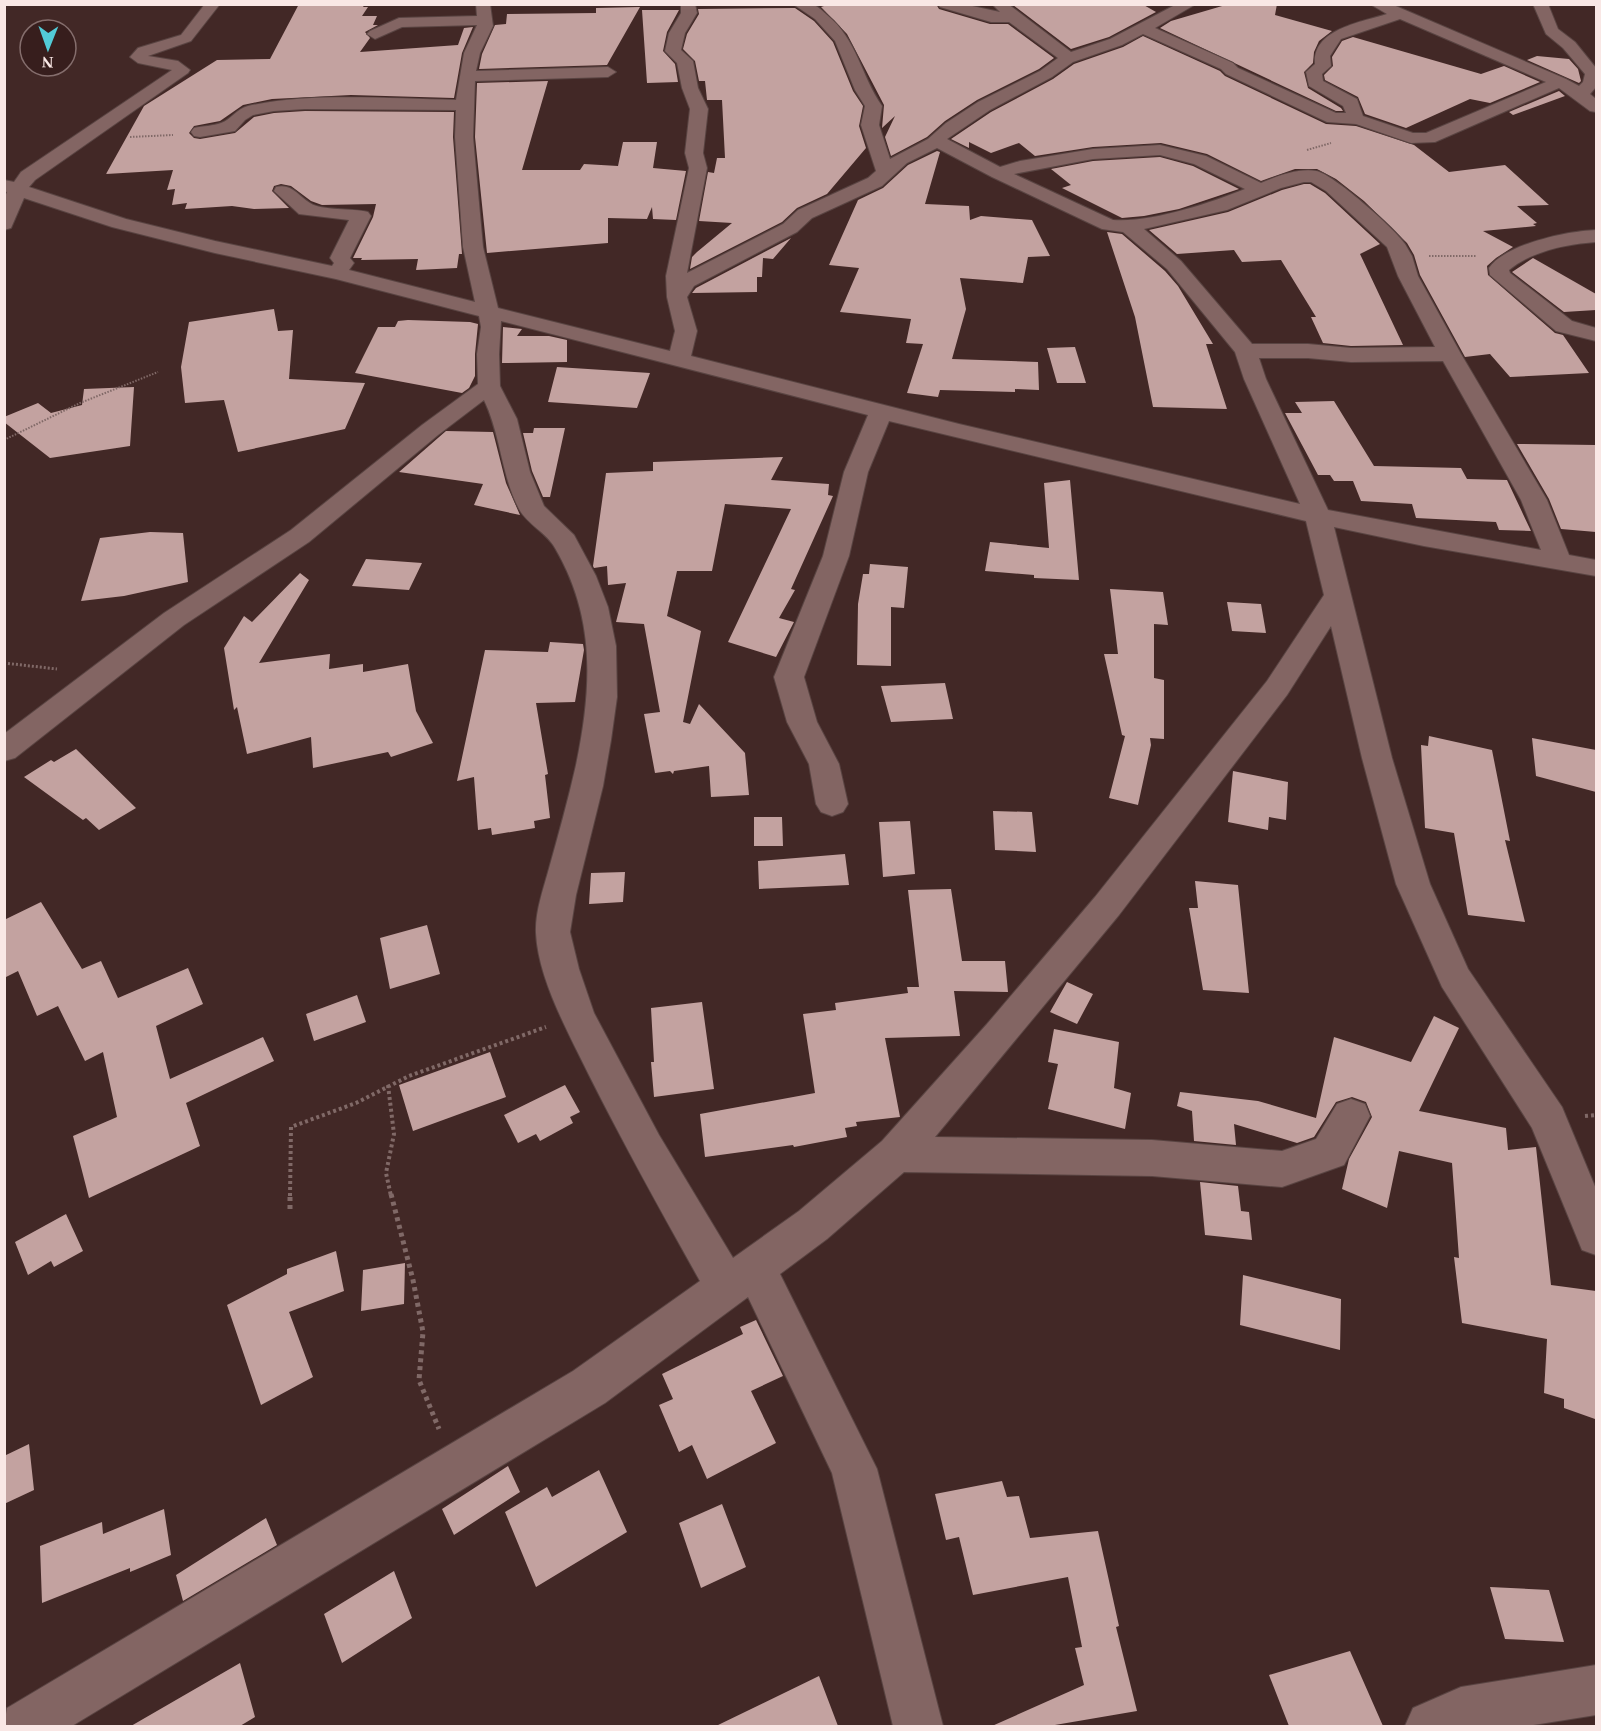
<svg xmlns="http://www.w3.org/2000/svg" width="1601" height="1731" viewBox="0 0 1601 1731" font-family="'Times New Roman',serif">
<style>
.building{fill:#c3a2a0}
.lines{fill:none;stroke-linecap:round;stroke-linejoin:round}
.minor-casing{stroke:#594442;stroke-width:2}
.path-far3{stroke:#806967;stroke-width:2;stroke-dasharray:1.5 1.5;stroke-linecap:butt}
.path-far2{stroke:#806967;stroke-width:3;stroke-dasharray:2 2;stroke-linecap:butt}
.path-far1{stroke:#806967;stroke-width:4;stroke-dasharray:3 3;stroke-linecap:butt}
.path{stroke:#806967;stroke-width:5;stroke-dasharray:4 4;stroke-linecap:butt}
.minor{fill:#836563;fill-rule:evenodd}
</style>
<rect width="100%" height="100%" fill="#422826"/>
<path class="building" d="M299,4H365L363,7H368L362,16H377L373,25H378L365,32L370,38L360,52L458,45L464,28L473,27L462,53L454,98L351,95L272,99L243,105L220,121L194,126L189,133L194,138L200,139L235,133L254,117L274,113L305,111L454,112L453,137L462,254H459L457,268L416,270L418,259L361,260L362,258H353L373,217L376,204L322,205L311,201L291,186L281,184L274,186L272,191L289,208L254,209L232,206L185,209L187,203L172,205L175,189L167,190L173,170L106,174L144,106L217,60L270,59Z
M823,4H936L939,9L990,24H1008L1054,58L1039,69L977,100L945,121L927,137L891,156L885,137L895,116L882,128L884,105L847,34L821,7L824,6Z
M1020,4H1142L1156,12L1109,37L1071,49L1013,5Z
M1229,4H1277L1275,15L1332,31L1319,41L1314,52L1313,63L1304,72L1308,88L1341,108L1343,111H1336L1160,28L1171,21Z
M640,7L607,65L479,69L482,54L495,25L506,24L507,14L596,13V8Z
M795,8L814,21L833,42L853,91L863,106L859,126L866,148L827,194L797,208L782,222L690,269L692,257L697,252L732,223L699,221L708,172L714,173L717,158H725L722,100H707L705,81H699L695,61L683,49L687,34L699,14L698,9Z
M642,10H679L667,32L663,51L675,64L678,82L647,83Z
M1143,36L1220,71L1225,76L1326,124L1356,126L1414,145L1449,172L1505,165L1549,205L1517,206L1537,223L1533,224L1536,226L1483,231L1513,247L1496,258L1487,266L1488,275L1555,333L1563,335L1589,373L1510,377L1490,354L1465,357L1420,275L1414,255L1407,243L1364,201L1336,179L1317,169H1295L1261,181L1207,154L1161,143L1093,147L1035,156L1019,143L991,153L969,142V148L951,139L991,112L1053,79L1074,64L1123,47Z
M1353,37L1481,74L1504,66L1540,82L1490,103L1470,99L1406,128L1365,114L1358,97L1325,80L1324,75L1333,66L1332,57L1342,41Z
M1537,56L1569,59L1578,69L1581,81L1579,83L1527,60Z
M548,81L522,170H580L584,164L618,166L623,142H657L653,168L686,171L676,220L653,219L652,207L647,219L608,218V243L487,253L475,137L477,83Z
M1559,91L1565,96L1513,115L1509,112Z
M937,151L940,152L925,204L969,206L970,220L981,216L1032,220L1050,256L1028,257L1023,283L960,278L966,309L952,359L1038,362L1039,390L1015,389V392L940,390L938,397L907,393L923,344L906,343L911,319L840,312L859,268L829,265L858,200L883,188L908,165Z
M1160,157L1193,166L1239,189L1179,209L1144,216L1122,218L1062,188L1071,185L1051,169L1093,161Z
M1304,184H1310L1325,193L1380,244L1360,254L1403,345L1351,346L1323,343L1311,317H1316L1281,260L1242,262L1234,250L1177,254L1149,230L1228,212L1282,190Z
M1107,232L1122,234L1165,271L1178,286L1213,344H1206L1227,409L1153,407L1135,317Z
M791,238L773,259L763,258L762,277H757V292L692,293L696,288Z
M1533,258L1596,294V310L1564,312L1512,272Z
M274,309L278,331L293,330L289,379L365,383L345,429L238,452L224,400L185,403L181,367L189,322Z
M408,320L470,322L478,324L475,354V376L469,388L462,393L355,373L378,327H395L398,321Z
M503,327L522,329L517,336H549L567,340V362L502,363Z
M1075,347L1086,383H1057L1047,348Z
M557,367L650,373L637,408L548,402Z
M134,387L130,446L50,458L4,422V417L38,403L51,413L82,405L84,389Z
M1334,401L1374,466L1461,468L1467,479L1507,480L1531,531L1499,530L1496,522L1416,518L1412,504L1361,501L1353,481H1334L1330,475H1318L1285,413H1302L1295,402Z
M534,428H565L550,497H543L532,471L523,433H533Z
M446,431L493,432L506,483L520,515L474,505L483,484L399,472Z
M1517,444L1596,445V532L1561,529L1549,499Z
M783,457L771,480L829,484L828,495L833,496L791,589L795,590L779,618L794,622L776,657L728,642L791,509L725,504L712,571H677L667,616L701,631L683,722L690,724L699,704L745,753L749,795L711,797L709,766L674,771L673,774L670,771L655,773L644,714L660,712L644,624L616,622L626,583L608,585L607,566L594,568L593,566L606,473L653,471V462Z
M1070,480L1079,580L1034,578V575L985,571L990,542L1049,548L1044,483Z
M150,532L183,533L188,582L124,596L81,601L100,538Z
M366,559L422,563L409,590L352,586Z
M870,564L908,567L904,608L891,607V666L857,665L858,604L863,574H869Z
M300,573L309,580L259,663L330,654L329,669L363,664V672L408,664L416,711L433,743L391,757L388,752L313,768L311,737L247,754L237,707L234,710L224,648L244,616L252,622Z
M1110,589L1163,592L1168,625L1154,624V678L1164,680V739L1150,738L1151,745L1138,805L1109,798L1125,736L1122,735L1104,654H1118Z
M1227,602L1261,604L1266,633L1232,631Z
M550,642L583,644L584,650L575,702L536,703L548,774L545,775L550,818L534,821L535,828L492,835L491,828L478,830L474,777L457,781L485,650L548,652Z
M945,683L953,719L891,722L881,686Z
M1429,736L1492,750L1510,841L1505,840L1525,922L1468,915L1454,833L1425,828L1421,745L1428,746Z
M1532,738L1596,750V792L1536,776Z
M76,749L136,808L99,830L86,818L83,820L24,777L51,760L54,762Z
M1233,771L1288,782L1286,820L1269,817L1268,830L1228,822Z
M993,811L1032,812L1036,852L995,850Z
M754,817H782L783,846H754Z
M910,821L915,874L883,877L879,822Z
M845,854L849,885L759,889L758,861Z
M625,872L623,902L589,904L591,873Z
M1195,881L1238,885L1249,993L1203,990L1189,908H1198Z
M951,889L962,961H1005L1008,992L954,991L960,1036L885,1038L900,1117L856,1122L857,1126L845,1128L847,1137L794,1147L793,1145L705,1157L700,1114L815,1093L803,1014L836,1010L835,1003L908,993L907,987H919L908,890Z
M41,902L82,969L101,961L118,998L188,968L203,1004L156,1026L170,1079L263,1037L274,1061L186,1103L200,1146L89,1198L73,1136L117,1117L103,1052L85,1061L58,1006L37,1016L18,971L4,978V920Z
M427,925L440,974L390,989L380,938Z
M1067,982L1093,994L1077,1024L1050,1012Z
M357,995L366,1022L314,1041L306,1014Z
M702,1002L714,1089L654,1097L651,1062H654L651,1008Z
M1434,1016L1459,1028L1419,1111L1506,1128L1508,1150L1536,1147L1551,1285L1596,1291L1595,1419L1564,1408V1399L1544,1393L1547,1339L1462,1323L1454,1257L1459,1258L1452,1163L1399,1151L1387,1208L1342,1189L1349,1159L1372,1117L1366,1102L1352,1097L1336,1102L1314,1137L1297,1143L1234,1124L1236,1145L1194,1141L1192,1111L1177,1106L1180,1092L1258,1101L1316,1118L1334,1037L1411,1062Z
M1054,1029L1119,1042L1114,1088L1131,1093L1125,1129L1048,1109L1058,1064L1048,1062Z
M490,1052L506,1097L413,1131L399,1085Z
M565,1085L580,1112L570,1117L573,1123L540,1141L536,1134L518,1143L504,1115Z
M1200,1182L1238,1186L1241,1211L1249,1212L1252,1240L1205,1235Z
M66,1214L83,1251L54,1267L51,1261L28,1275L15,1242Z
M336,1251L344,1291L289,1312L313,1377L261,1405L227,1305L287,1274V1269Z
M405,1263L404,1304L361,1311L363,1270Z
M1243,1275L1341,1299L1340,1350L1240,1325Z
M756,1320L783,1376L751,1391L776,1443L707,1479L692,1445L679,1452L659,1405L673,1399L662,1374L743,1334L740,1327Z
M29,1444L34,1490L4,1504V1456Z
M508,1466L520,1492L454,1535L442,1509Z
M599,1470L627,1532L536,1587L505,1512L547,1487L552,1497Z
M1002,1481L1007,1497L1019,1496L1030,1538L1098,1531L1119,1626L1116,1627L1137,1711L1049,1726H992L1084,1685L1075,1648L1082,1647L1068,1577L973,1595L959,1537L946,1540L935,1494Z
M722,1504L746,1567L701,1588L679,1523Z
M164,1509L171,1555L130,1572V1568L42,1603L40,1546L102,1522L103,1534Z
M266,1518L277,1545L183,1601L176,1575Z
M394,1571L412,1618L342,1663L324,1614Z
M1490,1587L1549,1590L1564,1642L1505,1639Z
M1350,1651L1383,1726H1289L1269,1675Z
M240,1663L255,1717L240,1726H131Z
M819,1676L838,1726H716Z"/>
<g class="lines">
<defs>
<path id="minor" d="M205,4H220L191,41L148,56L178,61L190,70L188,73L35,180L29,187L126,219L215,241L332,266L334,263L330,258L349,220L299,214L274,191L276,187C292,183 298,196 310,203C322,211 352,208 368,212L371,216L350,258L354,263L349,270L475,302L463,247L455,137L456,110L305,109L274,111L253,115L245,120L235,131L200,137L194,136L191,132L194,128C203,126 213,126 221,123C231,120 236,109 248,106C312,92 390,99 456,100L464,53L477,25L402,27L375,39L367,34L370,31L399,18L477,16L476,4H490L493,26L480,53L476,71L608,67L616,72L608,77L475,81L473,137L483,247L498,308L670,351L675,331L667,297L666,276L689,168L685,153L690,109L682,88L677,63L665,51L669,33L681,13V4H695L697,13L685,33L681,50L693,61L698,88L708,109L703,153L707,168L687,273L783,224L798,210L868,178L876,171L861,125L865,106L855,90L835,41L815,19L793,4C799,4 806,3 812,4C817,6 823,11 827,15C857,39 861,76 882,106L879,125L890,159L928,139L946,123L978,102L1040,71L1058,58L1009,22H991L940,7L938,4H963L1000,12L992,4H1008L1071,52L1110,39L1177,4H1196L1155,28L1233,63L1238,68L1336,113H1346L1343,106L1309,86L1306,72L1315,64C1312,29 1362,22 1387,14L1370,4H1391L1566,79L1579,86L1583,82L1585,74L1563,48L1546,34L1533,4H1548L1558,29L1575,42L1596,68V87L1590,94L1596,99V112L1590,111L1559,88L1435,142L1411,143L1356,124L1327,122L1226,74L1221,69L1143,34L1122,45L1073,62L1052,77L990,110L947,139L1000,167L1020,161L1093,149L1160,145L1206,156L1261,183C1277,176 1299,168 1316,171C1332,173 1395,229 1405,244L1412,256L1418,276L1461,354L1547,500L1569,555L1596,560V576L1424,546L1334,527L1392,758L1430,884L1468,969L1562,1107L1596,1189V1255L1582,1250L1532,1128L1442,987L1396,884L1362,758L1331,626L1287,695L1119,915L935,1137L1152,1140L1282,1151L1316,1139L1337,1104L1351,1099L1365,1104L1370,1116L1344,1165L1282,1187L1152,1176L904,1172L827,1239L780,1274L877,1469L943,1726H893L832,1473L748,1297L605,1403L72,1726H4L7,1708L573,1371L700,1281C662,1213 624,1145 589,1075C569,1034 538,979 536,933C535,913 543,890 548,872C558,836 568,801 576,765C592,688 596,618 555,548C547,533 528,525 519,509C501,475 501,435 484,400L438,435L309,542L184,625L15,758L4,761V734L164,613L291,530L422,425L478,384L477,354L481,327L479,316L336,279L215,253L112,227L24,198L11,228L4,230V199L7,192L4,191V180L14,182L21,172L172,70L138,63L130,57L138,48L181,35ZM1400,19L1546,82L1426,133H1413L1363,116L1357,99L1323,81L1322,74L1331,66L1330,56L1341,39ZM937,148L992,177L1102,229L1123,232L1167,269L1235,352L1244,379L1300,504L959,424L691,356L697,331L687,297L694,286L797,232L812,218L882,186L907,163ZM1160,155L1194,164L1245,189C1210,203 1150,223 1113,220L1014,174L1093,159ZM1304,182H1311L1326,191L1387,247L1398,276L1435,347L1351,348L1308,344H1252L1181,261L1144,229L1227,210L1281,188ZM501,321L868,415L844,472L823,556L774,677L787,722L809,764L816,804L821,812L832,816L843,812L848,804L839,764L817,722L804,677L849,556L868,472L889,421L1306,521L1324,595L1267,681L1095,897L987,1024L882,1141L799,1211L733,1258L659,1135L594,1013L579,969L570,932L576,895L603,786L611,740L617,697L616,646L608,607L596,576L574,535L544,506L530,472L517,419L500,386L499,354ZM1259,358H1308L1351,362L1443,361L1521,500L1541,550L1328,510L1266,379Z
M1596,230V242C1568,244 1532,251 1509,270L1510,273L1572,321L1596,328V341L1556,331L1490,275L1489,268C1505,244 1568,231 1596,230Z
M1596,1665V1715L1527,1726H1405L1413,1708L1461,1687Z"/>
</defs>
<use href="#minor" class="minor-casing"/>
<path class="path-far3" d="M130,137L173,135
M1307,150L1331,143
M1429,256H1476
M4,440L80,403L158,372"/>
<path class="path-far2" d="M4,663L57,669"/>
<path class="path-far1" d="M388,1085L394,1134L386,1173L391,1196
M1585,1116L1596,1115
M290,1196L291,1127L356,1103L409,1076L546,1027"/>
<path class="path" d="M391,1194L413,1280L423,1332L419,1380L439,1429
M290,1209V1194"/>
<use href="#minor" class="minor"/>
</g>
<rect width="1601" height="1731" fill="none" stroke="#f9e7e5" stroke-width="12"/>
<g transform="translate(48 48) rotate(181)"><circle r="28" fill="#371e1d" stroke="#856e6d" stroke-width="1.5"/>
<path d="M0-4.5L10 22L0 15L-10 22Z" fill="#52cbd7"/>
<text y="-9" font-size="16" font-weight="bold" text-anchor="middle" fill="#f9e7e5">N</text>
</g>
</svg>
